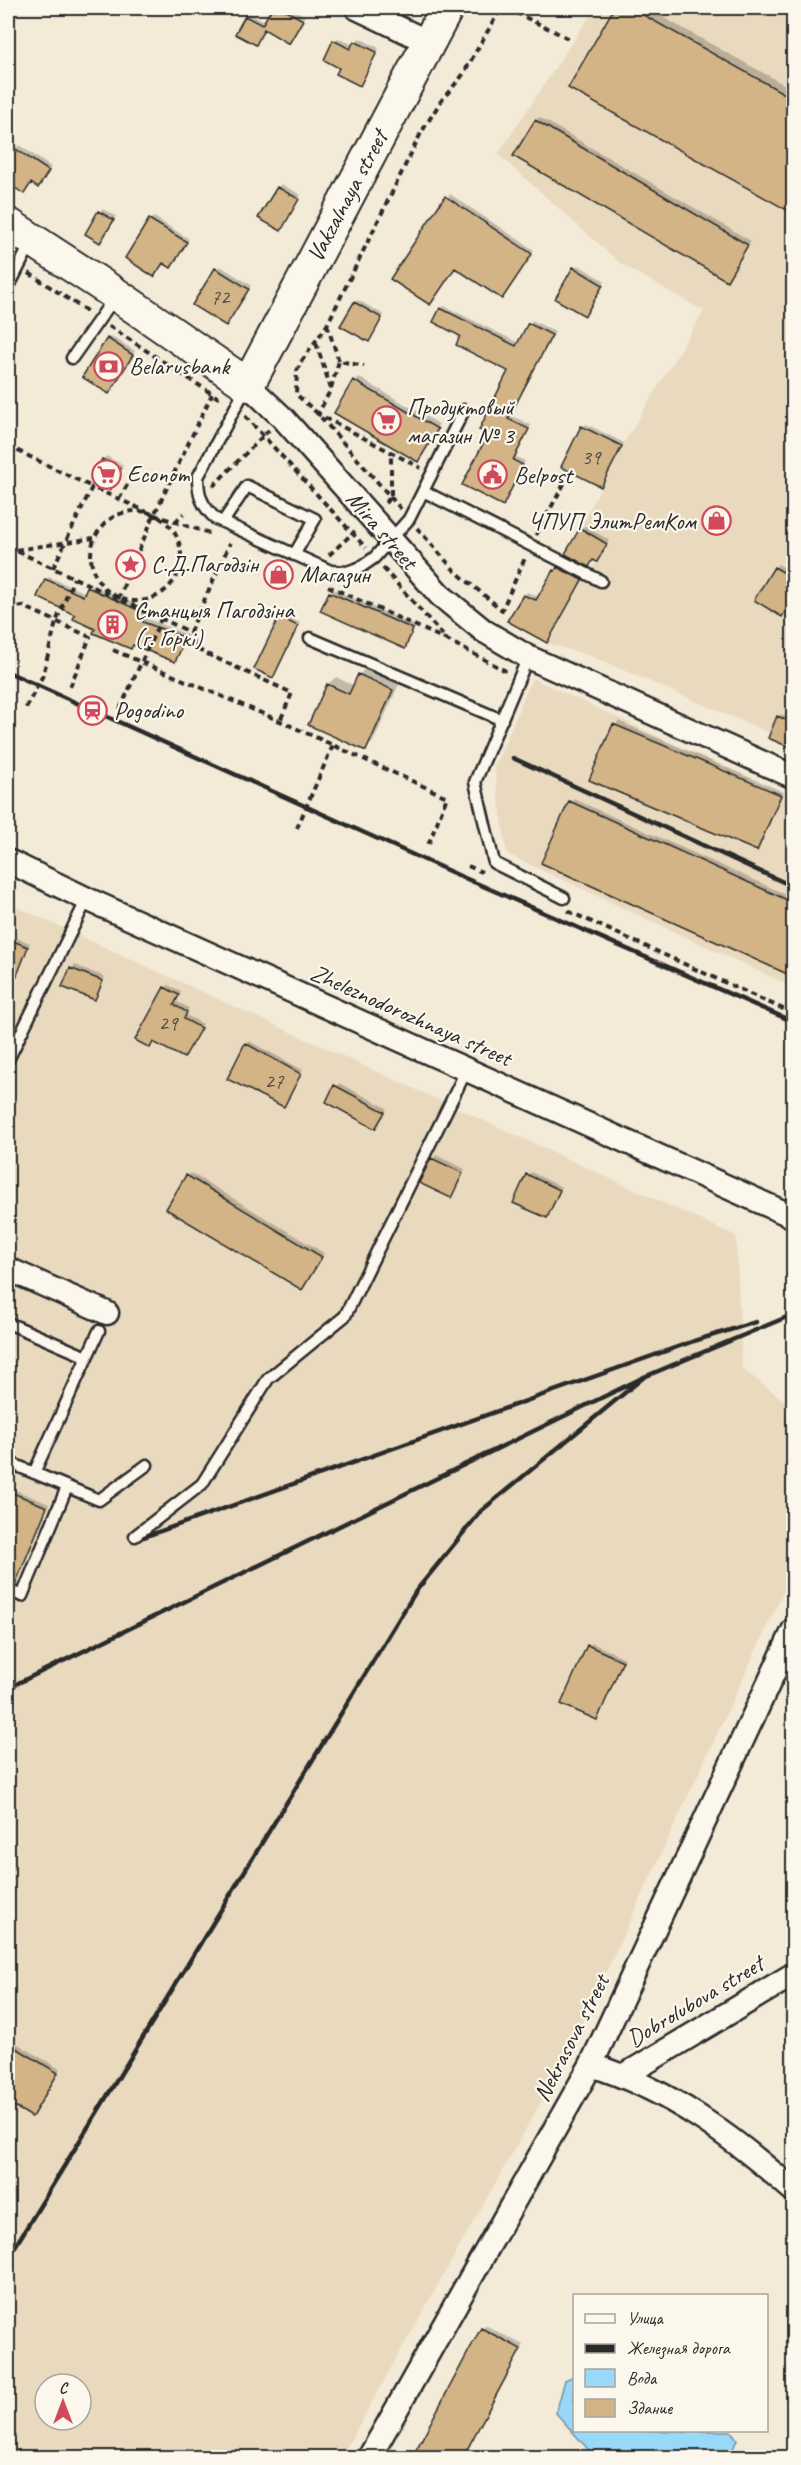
<svg xmlns="http://www.w3.org/2000/svg" width="801" height="2465" viewBox="0 0 801 2465" font-family="Caveat,sans-serif">
<style>
.built{fill:#e9dabf;fill-rule:evenodd}
.water{fill:#98d9fa;stroke:#6c93a7;stroke-width:1.5}
.shadow{fill:#0003}
.building{fill:#d2b486;stroke:#2b2b2b;stroke-width:1.5}
.lines{fill:none;stroke-linecap:round;stroke-linejoin:round}
.lane-casing{stroke:#2b2b2b;stroke-width:15}
.street-casing{stroke:#2b2b2b;stroke-width:27}
.secondary-casing{stroke:#2b2b2b;stroke-width:36}
.path{stroke:#2b2b2b;stroke-width:4;stroke-dasharray:6 4.5;stroke-linecap:butt}
.lane{stroke:#fbf7ec;stroke-width:10}
.street{stroke:#fbf7ec;stroke-width:22}
.secondary{stroke:#fbf7ec;stroke-width:32}
.rail{stroke:#2b2b2b;stroke-width:4.5}
.labels{text-anchor:middle;dominant-baseline:central;stroke-width:4.5;stroke-linejoin:round;paint-order:stroke}
.number-label{font-size:21px;fill:#554d42}
.street-label{font-size:24px;fill:#2b2b2b;stroke:#fbf7ec}
.poi-label{font-size:24px;fill:#2b2b2b;stroke:#fbf7ec;text-anchor:start}
</style>
<rect width="100%" height="100%" fill="#f3ead8"/>
<filter id="ink" filterUnits="userSpaceOnUse"><feTurbulence type="fractalNoise" baseFrequency=".0167" numOctaves="2"/><feDisplacementMap in="SourceGraphic" scale="12" xChannelSelector="R" yChannelSelector="G"/><feConvolveMatrix kernelMatrix="1 2 1 2 8 2 1 2 1" color-interpolation-filters="sRGB"/></filter>
<g filter="url(#ink)">
<path class="built" d="M595,8H793V743L590,656L547,643L580,583L597,562L607,544L580,528L622,446L704,311L621,264L498,154Z
M532,678L793,799V987L507,854L494,768Z
M8,903L736,1236L742,1369L793,1407V1571L567,2056L341,2457L29,2458L8,2444ZM45,2384H81V2420H45Z"/>
<path class="water" d="M574,2376V2430L682,2431V2433L690,2431H731L737,2439L730,2457H595L556,2413L565,2380Z"/>
<path class="shadow" d="M274,8H291L305,16L292,39L265,28L256,43L246,17L250,13L266,22Z
M615,8H652L650,10L794,90V212L570,87Z
M338,38L354,45L359,38L379,48L360,84L341,67L335,41Z
M539,117L751,241L730,276L727,280L536,121Z
M19,145L51,167L41,182H32L24,192L8,181V161Z
M281,184L301,195L284,226L278,188Z
M450,194L534,250L505,294L455,266L392,278Z
M102,209L116,216L100,241L99,212Z
M154,217L189,239L171,266L163,261L150,220Z
M578,265L605,281L588,311L575,268Z
M220,266L251,285L229,321L216,269Z
M358,300L384,315L372,337L355,303Z
M444,306L519,343L532,320L555,332L510,415L531,425L516,457L525,461L503,504L490,433L510,370L462,335L441,309Z
M111,336L135,351L112,389L108,339Z
M358,377L439,424L418,458L336,412Z
M586,424L624,443L601,485L582,427Z
M106,456L123,465L110,488L103,460Z
M585,526L609,540L600,557L597,560L594,558L589,565L581,529Z
M778,564L794,573V596L775,568Z
M562,565L584,576L550,638L524,596L527,592L539,597L554,571Z
M49,577L86,593L92,585L149,610L146,618L188,635L178,657L175,660L97,628L77,614L46,580Z
M333,589L416,626L408,643L404,647L330,593Z
M283,615L300,623L272,676L280,618Z
M367,667L400,682L373,742L365,749L310,724L328,684L336,677L354,686L359,675Z
M781,714L794,719V747L778,717Z
M618,721L784,792L760,846L757,849L591,779Z
M574,799L794,898V976L571,802Z
M17,938L30,943L18,968L8,964V958Z
M75,965L105,977L95,998L71,969Z
M168,985L181,991L176,1001L189,1008L186,1015L203,1024L184,1057L154,1041L150,1046L165,988Z
M249,1041L303,1070L284,1105L246,1044Z
M339,1083L387,1108L375,1127L328,1102Z
M436,1155L465,1169L451,1196L433,1159Z
M531,1172L562,1187L546,1217L528,1175Z
M191,1173L324,1253L305,1285L188,1176Z
M8,1487L49,1504L17,1576L8,1573Z
M592,1643L625,1658L597,1718L588,1646Z
M794,1820V1833L789,1831Z
M794,1932V1948L787,1945Z
M8,2038L60,2069L32,2116L8,2101Z
M485,2325L523,2345L463,2458H434L418,2449Z"/>
<path class="building" d="M272,8H282L303,20L289,44L264,29L256,45L235,34L245,16L262,25Z
M614,8H631L794,99V214L568,88Z
M333,40L350,49L354,41L377,52L360,86L336,74L339,68L324,60Z
M535,120L748,245L727,281L513,156Z
M14,148L49,171L38,188L31,183L24,194L8,183V158Z
M277,187L299,199L281,231L258,218Z
M445,196L532,254L502,299L455,268L430,305L390,279Z
M98,211L114,220L100,243L85,234Z
M149,219L187,242L171,268L163,263L154,277L125,258Z
M573,267L603,285L585,316L555,299Z
M215,268L249,289L226,326L192,305Z
M354,302L382,318L369,342L340,326Z
M440,308L516,346L528,323L552,335L508,419L529,429L513,460L523,465L503,506L462,485L488,434L479,430L508,371L456,345L460,336L433,322Z
M107,338L133,355L109,394L82,377Z
M353,380L438,429L418,462L334,413Z
M581,426L622,446L601,487L561,467Z
M102,459L121,469L110,490L91,480Z
M580,528L607,544L597,562L593,560L589,567L565,554Z
M557,567L582,580L547,643L507,621L523,595L536,600L553,570L555,571Z
M774,567L794,578V596L782,617L754,600Z
M45,579L83,596L87,587L147,614L143,622L186,638L175,662L133,645L131,649L93,633L95,629L73,619L75,615L37,597Z
M329,592L413,629L405,649L320,611Z
M279,617L298,626L273,678L254,669Z
M358,674L393,690L366,751L308,725L327,684L349,694Z
M777,716L794,723V749L768,738Z
M613,724L781,795L757,851L589,780Z
M569,801L794,903V977L541,863Z
M13,941L28,947L9,996L8,954Z
M70,968L103,981L95,1000L62,987Z
M164,987L179,995L174,1005L187,1012L184,1019L201,1028L184,1058L153,1042L150,1048L135,1040Z
M245,1043L301,1074L284,1107L227,1079Z
M334,1085L385,1112L375,1129L326,1102Z
M431,1158L463,1173L451,1198L419,1183Z
M526,1174L560,1190L547,1218L513,1203Z
M186,1175L322,1257L302,1290L166,1209Z
M8,1491L47,1507L15,1585L8,1583Z
M587,1645L623,1661L597,1720L561,1704Z
M8,2043L58,2073L32,2117L8,2103Z
M481,2328L521,2349L463,2457H431L416,2450Z"/>
<g class="lines">
<defs>
<path id="lane" d="M8,288L31,243
M72,358L115,297
M247,386L198,477C198,496 202,506 216,519L331,571L347,572L361,567L374,558L409,519L464,410
M423,491L601,581
M223,522L247,486L315,519L294,555
M310,638L502,720
M528,657L475,782L494,863L564,898
M8,1060L87,899
M8,1323L87,1357
M8,1462L99,1500L147,1465
M34,1473L99,1331
M135,1536L202,1484L268,1379L345,1316L467,1069
M8,1590L22,1596L67,1487"/>
<path id="street" d="M357,8L428,42
M248,385L283,418L440,595L484,631L528,657L794,777
M8,861L87,899L794,1217
M8,1269L107,1313
M591,2065C669,2089 733,2137 794,2191
M625,2075L794,1974
M369,2458L591,2065L794,1629"/>
<path id="secondary" d="M8,224L117,295L248,385L447,8"/>
</defs>
<use href="#lane" class="lane-casing"/>
<use href="#street" class="street-casing"/>
<use href="#secondary" class="secondary-casing"/>
<path class="path" d="M506,8L568,38
M29,273L88,312
M327,325L339,361
M109,326L223,401
M316,343L331,389L318,414L421,468
M331,388L339,361L364,366
M245,416L366,548
M8,446L92,487
M213,486L269,430
M119,499L129,482
M385,503L391,497V452
M401,509L318,414L296,394L297,371L301,362L327,325L421,133L441,101L462,76L501,8
M91 556a45 45 0 1 1 90 0a45 45 0 1 1-90 0Z
M175,522L184,513
M417,528L455,571L502,610L525,558
M536,535L565,482
M8,547L190,632L196,649L292,693L280,721
M16,550L94,538
M329,555L355,531
M53,568L92,487L154,515L209,533
M383,568L447,640L506,671
M8,581V591
M328,586L447,640
M118,599L154,515L212,394
M8,608L23,606L90,637L70,687
M190,632L230,543
M113,650L280,721L447,797L427,848
M26,708L43,675L56,622L74,578
M120,709L161,619
M297,828L333,745
M468,866L482,872
M568,911L794,1014"/>
<use href="#lane" class="lane"/>
<use href="#street" class="street"/>
<use href="#secondary" class="secondary"/>
<path class="rail" d="M8,672L460,876L794,1022
M513,758L794,887
M144,1537L694,1341L756,1322
M8,1688L644,1377L794,1314
M8,2258L416,1591L481,1511L644,1377"/>
</g>
</g>
<defs>
<symbol id="bank-ring" viewBox="-11 -11 22 22"><circle r="9.5" fill="#fbf7ec" stroke="#d1495b" stroke-width="1.5"/><path d="M-6-4H6V4H-6ZM0-2.3a2.3 2.3 0 1 0 0 4.6a2.3 2.3 0 1 0 0-4.6Z" fill="#d1495b"/></symbol>
<symbol id="supermarket-ring" viewBox="-11 -11 22 22"><circle r="9.5" fill="#fbf7ec" stroke="#d1495b" stroke-width="1.5"/><path d="M-6-5.5h2.5l.6 2H6L4.5 2H-2.5L-4.4-4H-6ZM-1.5 3.2a1.3 1.3 0 1 0 .1 0ZM3 3.2a1.3 1.3 0 1 0 .1 0Z" fill="#d1495b"/></symbol>
<symbol id="civic-ring" viewBox="-11 -11 22 22"><circle r="9.5" fill="#fbf7ec" stroke="#d1495b" stroke-width="1.5"/><path d="M-.6-6.5H3V-4.5H.6V-3L4-1V1h2V6H-6V1h2V-1L-.6-3ZM-1.2 2.5V6h2.4V2.5Z" fill="#d1495b"/></symbol>
<symbol id="shop-ring" viewBox="-11 -11 22 22"><circle r="9.5" fill="#fbf7ec" stroke="#d1495b" stroke-width="1.5"/><path d="M-5-2.5h2.3a2.7 3.5 0 0 1 5.4 0H5L5.5 6h-11ZM-1.5-2.5h3a1.5 2.3 0 0 0-3 0Z" fill="#d1495b"/></symbol>
<symbol id="sight-ring" viewBox="-11 -11 22 22"><circle r="9.5" fill="#fbf7ec" stroke="#d1495b" stroke-width="1.5"/><path d="M0-6L1.8-2.2L6-1.7L2.9 1.2L3.7 5.4L0 3.3L-3.7 5.4L-2.9 1.2L-6-1.7L-1.8-2.2Z" fill="#d1495b"/></symbol>
<symbol id="building-ring" viewBox="-11 -11 22 22"><circle r="9.5" fill="#fbf7ec" stroke="#d1495b" stroke-width="1.5"/><path d="M-4-6H4V6H1V3H-1V6H-4ZM-2.5-4.3h1.7v1.8h-1.7ZM.8-4.3h1.7v1.8H.8ZM-2.5-1h1.7V.8h-1.7ZM.8-1h1.7V.8H.8Z" fill="#d1495b"/></symbol>
<symbol id="station-ring" viewBox="-11 -11 22 22"><circle r="9.5" fill="#fbf7ec" stroke="#d1495b" stroke-width="1.5"/><path d="M-3-6H3Q5-6 5-4V2Q5 4 3 4L4.5 6H3L1.5 4h-3L-3 6H-4.5L-3 4Q-5 4-5 2V-4Q-5-6-3-6ZM-3.5-4v3h7v-3ZM-3.5 1v1.5H-2V1ZM2 1v1.5H3.5V1Z" fill="#d1495b"/></symbol>
</defs>
<g fill-rule="evenodd">
<use href="#bank-ring" x="92" y="350" width="33" height="33"/>
<use href="#supermarket-ring" x="370" y="404" width="33" height="33"/>
<use href="#supermarket-ring" x="90" y="458" width="33" height="33"/>
<use href="#civic-ring" x="476" y="458" width="33" height="33"/>
<use href="#shop-ring" x="700" y="504" width="33" height="33"/>
<use href="#sight-ring" x="114" y="548" width="33" height="33"/>
<use href="#shop-ring" x="262" y="558" width="33" height="33"/>
<use href="#building-ring" x="96" y="608" width="33" height="33"/>
<use href="#station-ring" x="76" y="694" width="33" height="33"/>
</g>
<g class="labels">
<g class="number-label">
<text x="220" y="297">72</text>
<text x="591" y="457">39</text>
<text x="168" y="1023">29</text>
<text x="274" y="1081">27</text>
</g>
<g class="street-label">
<text transform="translate(347 196) rotate(-62)">Vakzalnaya street</text>
<text transform="translate(382 530) rotate(49)">Mira street</text>
<text transform="translate(411 1015) rotate(24)">Zheleznodorozhnaya street</text>
<text transform="translate(695 2001) rotate(-31)">Dobrolubova street</text>
<text transform="translate(571 2038) rotate(-63)">Nekrasova street</text>
</g>
<g class="poi-label">
<text x="129" y="366">Belarusbank</text>
<text x="407" y="407">Продуктовый<tspan x="407" dy="28">магазин № 3</tspan></text>
<text x="127" y="474">Econom</text>
<text x="514" y="475">Belpost</text>
<text x="696" y="521" text-anchor="end">ЧПУП ЭлитРемКом</text>
<text x="151" y="564">С.Д.Пагодзін</text>
<text x="300" y="574">Магазин</text>
<text x="134" y="610">Станцыя Пагодзіна<tspan x="134" dy="28">(г. Горкі)</tspan></text>
<text x="114" y="710">Pogodino</text>
</g>
</g>
<rect width="801" height="2465" fill="none" stroke="#fbf7ec" stroke-width="30"/>
<rect x="15" y="15" width="771" height="2435" fill="none" stroke="#2b2b2b" stroke-width="2" filter="url(#ink)"/>
<rect x="573" y="2294" width="195" height="138" fill="#fbf7ec" stroke="#a8a59f" stroke-width="1.5"/>
<rect x="585" y="2314" width="30" height="9" fill="#fbf7ec" stroke="#a8a59f" stroke-width="1.5"/>
<text x="627" y="2324" font-size="18" fill="#2b2b2b">Улица</text>
<rect x="585" y="2344" width="30" height="9" fill="#2b2b2b" stroke="#a8a59f" stroke-width="1.5"/>
<text x="627" y="2354" font-size="18" fill="#2b2b2b">Железная дорога</text>
<rect x="585" y="2369" width="30" height="18" fill="#98d9fa" stroke="#a8a59f" stroke-width="1.5"/>
<text x="627" y="2384" font-size="18" fill="#2b2b2b">Вода</text>
<rect x="585" y="2399" width="30" height="18" fill="#d2b486" stroke="#a8a59f" stroke-width="1.5"/>
<text x="627" y="2414" font-size="18" fill="#2b2b2b">Здание</text>
<g transform="translate(63 2402)"><circle r="28" fill="#fbf7ec" stroke="#a8a59f" stroke-width="1.5"/>
<path d="M0-4.5L10 22L0 15L-10 22Z" fill="#d1495b"/>
<text y="-9" font-size="16" font-weight="bold" text-anchor="middle" fill="#2b2b2b">С</text>
</g>
</svg>
